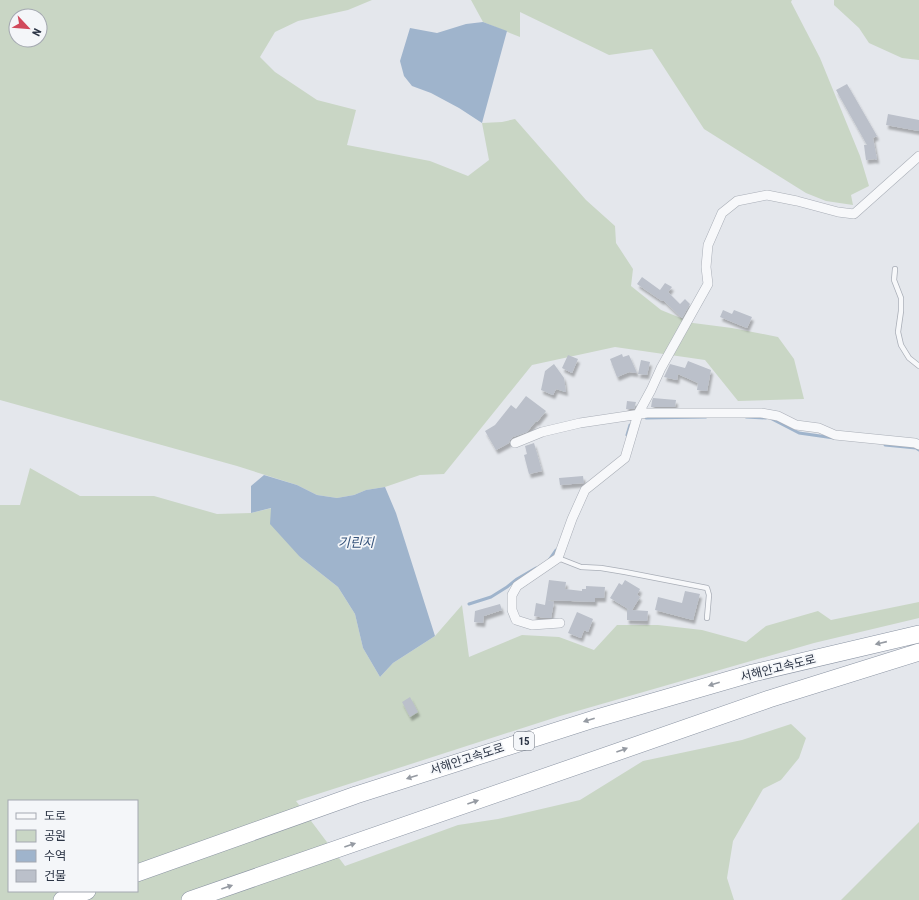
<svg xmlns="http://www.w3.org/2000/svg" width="919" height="900" viewBox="0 0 919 900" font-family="'Roboto Condensed','Noto Sans KR',sans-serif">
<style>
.green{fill:#c9d6c5;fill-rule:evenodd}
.water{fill:#9fb4cc}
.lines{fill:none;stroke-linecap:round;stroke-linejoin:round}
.stream{stroke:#9fb4cc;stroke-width:3}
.building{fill:#bbc0ca;filter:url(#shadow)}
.lane-casing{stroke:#a9aeb7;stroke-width:6}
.street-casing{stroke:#a9aeb7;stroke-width:10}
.highway-casing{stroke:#8b94a3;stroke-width:18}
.lane{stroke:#f7f8fa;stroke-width:4.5}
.street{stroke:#f7f8fa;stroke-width:9}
.highway{stroke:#fff;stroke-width:17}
.oneway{fill:#959aa2}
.labels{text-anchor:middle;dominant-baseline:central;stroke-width:3.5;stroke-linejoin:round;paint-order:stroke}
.shield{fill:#f4f6f9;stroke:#676e7b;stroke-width:1}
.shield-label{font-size:11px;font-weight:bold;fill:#2b3445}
.street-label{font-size:12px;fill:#2b3445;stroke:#f4f6f9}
.water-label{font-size:13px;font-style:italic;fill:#34527a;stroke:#f4f6f9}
</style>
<defs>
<filter id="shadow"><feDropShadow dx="2" dy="4" stdDeviation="1" flood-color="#0004"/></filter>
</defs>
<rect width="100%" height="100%" fill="#e4e7ec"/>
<path class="green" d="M0,0H372L348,10L298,21L275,32L260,57L275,72L317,100L356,110L347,145L430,161L468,176L489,160L482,123L502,122L515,119L586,200L615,226L616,243L633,269L631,286L661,310L693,323L732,328L778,337L794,359L804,399L738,401L705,360L615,347L532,365L444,474L420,475L385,487L366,490L354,495L337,498L317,495L297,485L237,466L0,400ZM16,16H40V40H16Z
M471,0H792L791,2L820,58L860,156L869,186L851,195L853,205L826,201L806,193L704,129L652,49L609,55L520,12V37L483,22Z
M834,0H919V60L902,58L869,43L859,28L834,5Z
M30,468L80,496H154L217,514L251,513L272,508L300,557L338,587L355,614L363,648L380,677L393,663L435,636L462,605L469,657L522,635L559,637L594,650L617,625H658L702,630L746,642L766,626L818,611L831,620L919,602V618L814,643L560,716L296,801L345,866L458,825L498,819L580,800L643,761L742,740L791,724L806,738L799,758L781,780L763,789L733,841L727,878L734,900H0V505H20ZM9,801H137V891H9Z
M919,822V900H841Z"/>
<path class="water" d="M483,22L507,31L482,123L459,108L431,93L412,86L404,76L400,61L410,28L437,33L466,24Z
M264,475L297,485L317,495L337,498L354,495L366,490L385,487L396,513L435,636L393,663L380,677L363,648L355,614L338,587L300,557L270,524L271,508L251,513V486Z"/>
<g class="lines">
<path class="stream" d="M746,417L766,418
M646,418L706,417
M772,419L799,433L834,438
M627,435L630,425
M885,445L916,448L919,450
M549,560L556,550
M469,604L491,597L507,587L517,579L536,568"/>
</g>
<path class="building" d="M847,84L877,136L873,138L877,159L876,160L875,159L866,160L864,145H867L836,90Z
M888,114L919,120V131L886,125Z
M642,277L660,290L665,283L672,287L668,292L680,304L685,299L690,304L682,318L663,300L662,301L637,284Z
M723,310L732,314L734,310L752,317L747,328L720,317Z
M622,354L623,357L629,355L637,373L629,372L617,377L610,359Z
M568,355L578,359L572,373L562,368Z
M641,360L650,362L647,375L638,374Z
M688,361L711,370L707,391L697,390L698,383L678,374L677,380L664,377L670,364L685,368Z
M554,364L564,378L566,392L556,389L553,395L541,390L545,371Z
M526,396L546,411L537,422L536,421L527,432L513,437L510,440L509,443L496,450L485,431L495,425L511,405L516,409Z
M653,398L676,400L675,407H651L652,401Z
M627,401L636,402L634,409H626Z
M534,443L542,471L529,474L524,455L527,454L525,446Z
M583,476L584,483L560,485L559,478Z
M549,580L566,582L565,589L582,591V589H586V586L605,587L604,598H595V602L548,600L554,602L551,618H545L534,616L536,603L545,605Z
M625,580L640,589L637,595L640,597L632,610L648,611L647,621L627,620V609L630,610L610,598L619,583L622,585Z
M685,591L700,594L693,620L655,610L658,597L682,603Z
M500,604L502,610L484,616L483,623L474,622L475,611Z
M577,612L593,619L588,632L584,630L581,638L568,633Z
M410,697L418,712L410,717L402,702Z"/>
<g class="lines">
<defs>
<path id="lane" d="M895,269L894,280L901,298V311L898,332L901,345L909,358L919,366
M558,558L581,567L601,568L625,572L707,588L709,595L707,618"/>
<path id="street" d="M515,443L542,432L580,423L647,413H761L778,416L796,425L819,428L835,435L915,443L919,445
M560,623L532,625L516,620L512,610V595L517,586L558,558L572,519L585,490L625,458L638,414L651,390L661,368L708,284L706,267L708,245L722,213L737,201L767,195L797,201L838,212L854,214L919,156"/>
<path id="highway" d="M137,873L356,795L594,719L753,673L919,634
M62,900L87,891
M190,900L617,752L769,699L919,652"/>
</defs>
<use href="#lane" class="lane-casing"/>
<use href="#street" class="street-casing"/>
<use href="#highway" class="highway-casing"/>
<use href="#lane" class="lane"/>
<use href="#street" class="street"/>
<use href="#highway" class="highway"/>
</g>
<defs><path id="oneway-solid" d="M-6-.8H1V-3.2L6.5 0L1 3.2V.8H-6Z"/></defs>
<g class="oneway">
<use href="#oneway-solid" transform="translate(881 643) rotate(167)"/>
<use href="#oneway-solid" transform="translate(714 684) rotate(163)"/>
<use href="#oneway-solid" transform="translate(589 720) rotate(162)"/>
<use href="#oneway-solid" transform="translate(622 750) rotate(-20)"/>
<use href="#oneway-solid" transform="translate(412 777) rotate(162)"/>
<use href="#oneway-solid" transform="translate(473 802) rotate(-19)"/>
<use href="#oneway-solid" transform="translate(350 845) rotate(-19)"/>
<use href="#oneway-solid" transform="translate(227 887) rotate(-19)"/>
</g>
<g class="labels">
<rect class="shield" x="514" y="732" width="20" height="18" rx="3"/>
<g class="shield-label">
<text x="524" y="741">15</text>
</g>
<g class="street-label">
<text transform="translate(778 668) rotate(-14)">서해안고속도로</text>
<text transform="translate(467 759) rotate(-18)">서해안고속도로</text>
</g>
<g class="water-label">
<text x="356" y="542">기린지</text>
</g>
</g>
<rect x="8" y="800" width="130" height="92" fill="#f4f6f9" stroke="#a4a8b1"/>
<rect x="16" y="813" width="20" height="6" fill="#f7f8fa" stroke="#a4a8b1"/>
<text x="44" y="820" font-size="12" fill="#2b3445">도로</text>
<rect x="16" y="830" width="20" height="12" fill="#c9d6c5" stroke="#a4a8b1"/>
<text x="44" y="840" font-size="12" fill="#2b3445">공원</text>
<rect x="16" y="850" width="20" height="12" fill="#9fb4cc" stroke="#a4a8b1"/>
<text x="44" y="860" font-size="12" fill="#2b3445">수역</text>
<rect x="16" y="870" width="20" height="12" fill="#bbc0ca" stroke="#a4a8b1"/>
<text x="44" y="880" font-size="12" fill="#2b3445">건물</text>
<g transform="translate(28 28) rotate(116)"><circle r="19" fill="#f4f6f9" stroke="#a4a8b1"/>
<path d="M0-3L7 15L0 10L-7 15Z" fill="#d1495b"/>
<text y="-6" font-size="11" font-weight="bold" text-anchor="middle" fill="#2b3445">N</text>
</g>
</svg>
